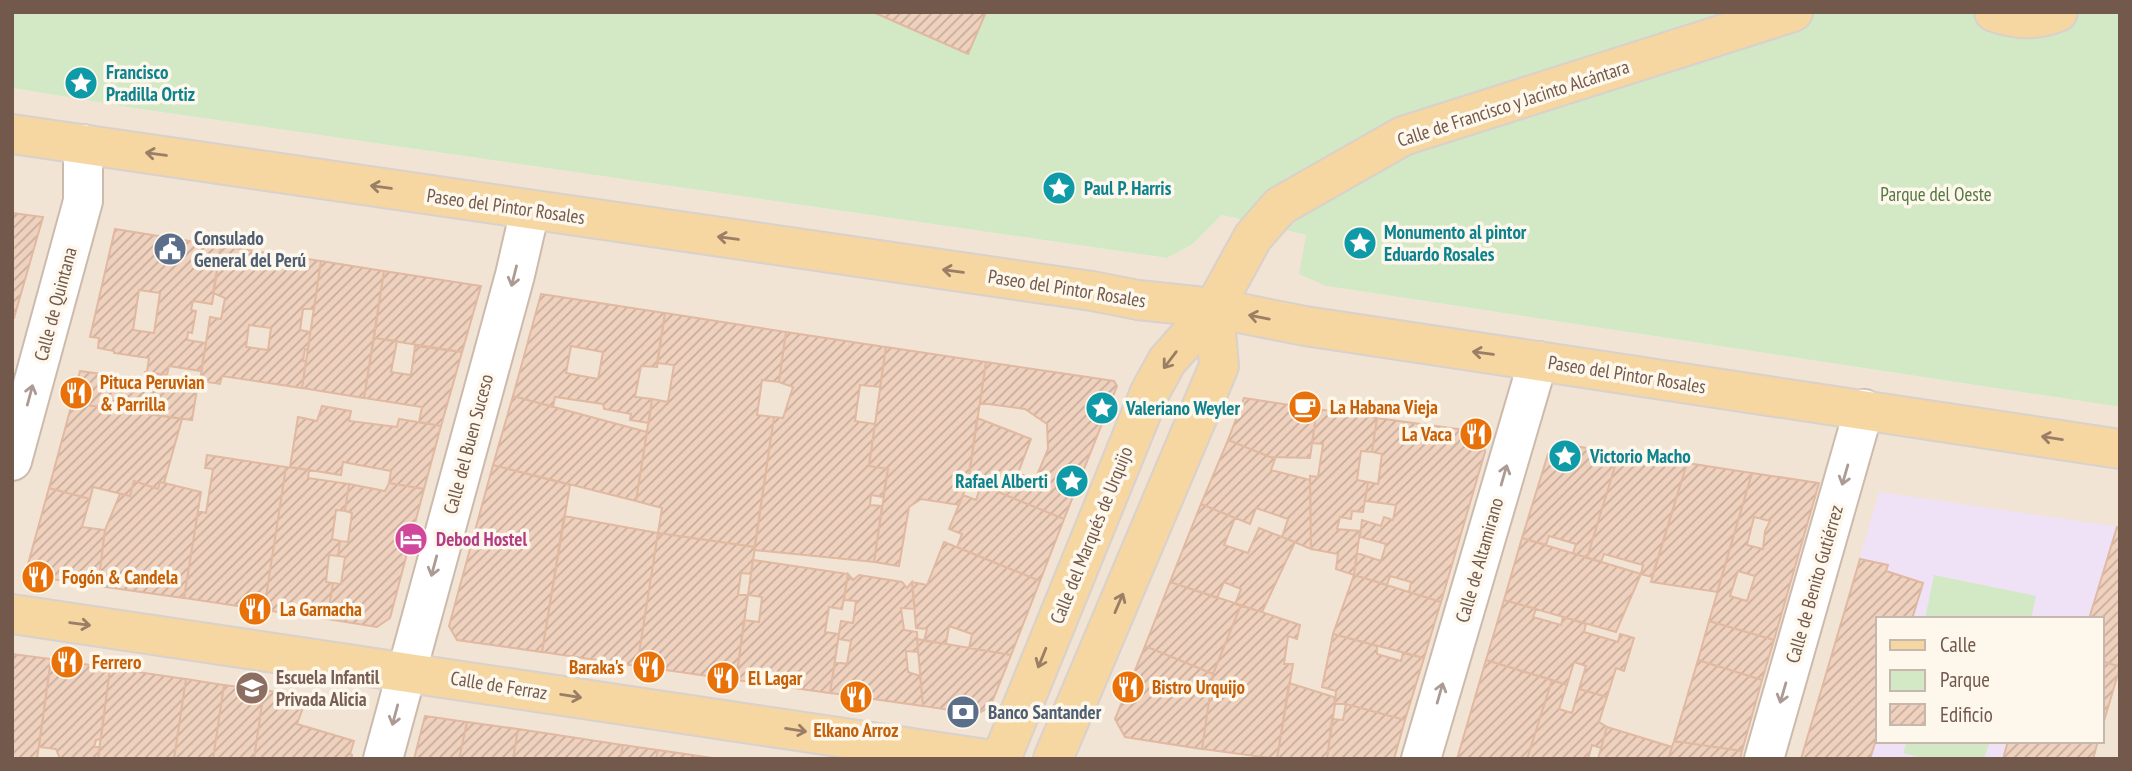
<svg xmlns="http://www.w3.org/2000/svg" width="2132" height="771" viewBox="0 0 2132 771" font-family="'PT Sans Narrow',sans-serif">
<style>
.residential{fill:#f2e4d4;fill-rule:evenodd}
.education{fill:#efe2f7}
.green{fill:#d3e8c5}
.building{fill:url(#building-hatch);stroke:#e1b8a0;stroke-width:2;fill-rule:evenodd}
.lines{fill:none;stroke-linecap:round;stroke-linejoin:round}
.minor-casing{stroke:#ccbaac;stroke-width:42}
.major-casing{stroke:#d8d1cd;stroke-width:42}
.minor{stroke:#fff;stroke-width:38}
.major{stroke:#f6d6a1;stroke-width:38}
.oneway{stroke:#9a7e66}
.oneway2{stroke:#ab9b94}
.labels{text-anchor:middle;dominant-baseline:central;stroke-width:7;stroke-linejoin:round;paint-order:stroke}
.culture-label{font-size:19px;font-weight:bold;fill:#0d838f;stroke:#fef7ec;text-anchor:start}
.street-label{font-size:19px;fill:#73594c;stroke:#fef7ec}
.park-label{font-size:19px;fill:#547844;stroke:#fef7ec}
.service-label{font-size:19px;font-weight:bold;fill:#4e5e75;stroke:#fef7ec;text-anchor:start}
.food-label{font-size:19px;font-weight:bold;fill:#c56008;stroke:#fef7ec;text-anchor:start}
.hotel-label{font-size:19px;font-weight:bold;fill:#b23c85;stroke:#fef7ec;text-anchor:start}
.education-label{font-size:19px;font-weight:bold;fill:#785e54;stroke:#fef7ec;text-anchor:start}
</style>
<defs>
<pattern id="building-hatch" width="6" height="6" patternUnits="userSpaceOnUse" patternTransform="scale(1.75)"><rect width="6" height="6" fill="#efd1be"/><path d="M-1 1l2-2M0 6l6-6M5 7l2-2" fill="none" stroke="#c6ad9d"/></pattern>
</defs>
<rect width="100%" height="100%" fill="#fbf2e5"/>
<path class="residential" d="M12,88L133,108L1167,258L1193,244L1222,215L1306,235L1326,286L2120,407V759H12ZM1878,619H2102V741H1878Z"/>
<path class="education" d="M1879,492L2120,527V671L2102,729V619H1878V741H2099L2093,759H1801Z"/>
<path class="green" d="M12,12H2120V407L1326,286L1299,274L1306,235L1222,215L1193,244L1167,258L133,108L12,88Z
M1934,575L2036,596L2031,619H1925Z
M1907,741H1990L1984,759H1926L1903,753Z"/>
<path class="building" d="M873,12H986L968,54Z
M12,213L43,217L14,318H12Z
M115,229L221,246L212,304L193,301L191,310L196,311L192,333L188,332L187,340L206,343L201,371L169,366L167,375L147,372L149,358L114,353V351L98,348L99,338L90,337ZM139,290L160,293L154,333L133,330Z
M221,246L321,261L314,309H303L300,330L310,332L308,350L305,349L303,361H306L302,388L222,376L220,384L200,381L210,317L221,319L225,298L213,293ZM249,325L271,328L268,350L246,347Z
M321,261L384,271L364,398L302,388Z
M384,271L481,286L462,352L374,338Z
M541,294L665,313L657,367L641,366L635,397L652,399L649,423L630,420L631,414L604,409L603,404L555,397L553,407L513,396ZM571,346L603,352L598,379L566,373Z
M665,313L786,332L779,382L762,380L757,415L774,417L755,547L658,533L662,508L636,501L652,399L668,402L674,365L657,363Z
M786,332L886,347L880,387L860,385L855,421L875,424L869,466L888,469L883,497L871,495L870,505L882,506L874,562L754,550L774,417L783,418L793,387L779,382Z
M374,338L397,341L391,372L411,375L415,346L462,352L441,426L419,422L422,407L364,398Z
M886,347L986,362L968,483L959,505L921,499L909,507L899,566L874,562L888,469L869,466Z
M986,362L1114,381L1117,386L1064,519L981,485L968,483L977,418L1031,439L1018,473L1035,480L1048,449L1047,424L1025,409L980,403Z
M80,371L144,380L145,372L170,376L169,385L197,389L192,420L72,403Z
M513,396L647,432L636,501L493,465Z
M1244,398L1317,409L1310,458L1270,457L1228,440Z
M72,403L182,419L164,483L160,482L158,489L134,481L130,496L93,487L90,499L49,488Z
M322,406L351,411L349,421L397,427L399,419L441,426L424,489L389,483L391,471L343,462L341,475L290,467L298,417L317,421Z
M1317,409L1377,418L1372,452L1361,451L1357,480L1368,482L1363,512L1352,511L1351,519L1340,517L1337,529L1360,531L1354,575L1336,569L1338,554L1311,549L1310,476L1318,477L1323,444L1312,443Z
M1377,418L1472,431L1483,439L1485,452L1441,602L1409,592L1411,582L1390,576L1387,585L1354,575L1357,553L1381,561L1386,544L1360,537L1362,520L1381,526L1384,517L1393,520L1396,505L1365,501L1368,482L1378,484L1382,454L1372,452Z
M1228,440L1275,459L1271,470L1310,480L1311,549L1282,537L1288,519L1256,508L1250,524L1201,504Z
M1561,444L1619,453L1587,558L1573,553L1576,544L1549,536L1546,545L1522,538L1548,454Z
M1619,453L1687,463L1652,577L1641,574L1643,565L1604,554L1601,562L1587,558Z
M207,455L286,467L264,610L184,598L198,511L206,513L213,469L205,468Z
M1687,463L1752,473L1717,592L1651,582Z
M493,465L570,485L542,652L457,640L449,626Z
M286,467L309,470L308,478L349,484L345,511L336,510L332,539L340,541L338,556L329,555L326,582L333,583L327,619L264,610Z
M1752,473L1819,483L1774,640L1709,621ZM1754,517L1770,521L1765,531L1763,549L1747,545ZM1738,571L1755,576L1747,601L1730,596Z
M134,481L158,489L160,482L201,492L184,598L98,586L105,530L120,494L130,496Z
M389,483L424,489L390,618L377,627L327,619L333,583L341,584L345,557L338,556L340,541L348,542L352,513L345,511L349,484L385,491Z
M981,485L1064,519L1040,581L957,547L962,534L949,529L963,495L976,500Z
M49,488L90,499L82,527L105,530L98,586L25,575Z
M1201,504L1235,518L1224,545L1248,553L1259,528L1295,542L1262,612L1235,604L1241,589L1224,582L1217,598L1170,582Z
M564,516L658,533L637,666L542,652Z
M2117,527H2120V667L2102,661V619H2089Z
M658,533L755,547L751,574L741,573L738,595H748L736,680L637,666Z
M1522,538L1641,574L1616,632L1504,600Z
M944,542L1040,581L1011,655L969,648L972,634L949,626L946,644L924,641L927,629L916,628L912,582L927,585Z
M1860,559L1888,565L1886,571L1923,583L1912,619H1878V733L1870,759H1801Z
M753,560L848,574L842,609L829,607L825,632L839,634L830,693L736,680L744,620L759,622L762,597L748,595Z
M848,574L853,580L859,575L902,582L907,588L912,582L915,609L901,608L904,630L917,632L918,652L906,651L908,672L920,676L923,706L830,693L835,662L847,664L851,641L838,639L841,621L853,623L856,601L844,600Z
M1354,575L1441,602L1424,658L1333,634Z
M1170,582L1241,605L1213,674L1145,646Z
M1504,600L1536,609L1533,617L1561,625L1563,617L1586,624L1584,632L1618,642L1620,634L1634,638L1624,671L1616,668L1607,697L1579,689L1586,666L1574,662L1567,685L1486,660Z
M1241,605L1300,625L1297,639L1288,636L1284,664H1293L1277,759L1202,749L1213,674Z
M1709,621L1774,640L1762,680L1698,660Z
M1333,634L1377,646V654L1401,661L1403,653L1424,658L1405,720L1346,704H1335L1336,691L1322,687Z
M917,639L1011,655L990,707L977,714L923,706Z
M1145,646L1213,674L1202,749L1125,737L1115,719Z
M12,654L51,659L37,759H12Z
M51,659L110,668L101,739L96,740L94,747H100L98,759H60L56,749L39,747Z
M1486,660L1552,680L1527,759H1457Z
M1698,660L1762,680L1742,751L1674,741Z
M2102,661L2120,667L2102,728Z
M110,668L186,679L174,759H98Z
M186,679L224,685L213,759H174Z
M1552,680L1567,685L1559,709L1572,713L1579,689L1607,697L1599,722L1607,727L1601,748L1592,745L1588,759H1527Z
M1289,683L1334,697L1335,704L1327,759H1277Z
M224,685L264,690L254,759H213Z
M264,690L307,697L297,724L354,741L350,754L352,755L351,759H254Z
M1346,704L1405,720L1394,759H1327L1332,719L1343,720Z
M425,716L467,722L459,759H414Z
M467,722L518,729L513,759H459Z
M1607,727L1672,747L1668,759H1598Z
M518,729L623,745L620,759H513Z
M1674,741L1742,751L1740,759H1668Z
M2008,741H2098L2093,759H2003Z
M623,745L658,750L656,759H620Z
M658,750L692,755L719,759H656Z"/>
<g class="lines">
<defs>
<path id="minor" d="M12,461L83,201V144
M383,759L515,275L530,210
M1421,759L1538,361
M1764,759L1864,409"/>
<path id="major" d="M1994,12C2017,20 2035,21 2058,12
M12,134L1092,291L1138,300L1214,308L1305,326L2120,449
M12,614L986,759
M1001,759L1150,392L1167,361L1214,308L1253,237L1280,206L1403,136L1793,12
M1053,759L1219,366L1214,308"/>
</defs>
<use href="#minor" class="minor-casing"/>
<use href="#major" class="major-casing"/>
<use href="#minor" class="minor"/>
<use href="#major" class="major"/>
</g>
<defs><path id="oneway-shaft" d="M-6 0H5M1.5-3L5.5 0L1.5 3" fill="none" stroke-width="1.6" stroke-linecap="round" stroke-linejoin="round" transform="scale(1.75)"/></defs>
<g class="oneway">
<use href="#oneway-shaft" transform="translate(156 154) rotate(-172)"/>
<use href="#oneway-shaft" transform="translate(381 187) rotate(-172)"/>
<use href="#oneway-shaft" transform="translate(728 238) rotate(-172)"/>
<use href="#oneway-shaft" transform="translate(953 271) rotate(-172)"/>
<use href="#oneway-shaft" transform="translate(1259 317) rotate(-169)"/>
<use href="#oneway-shaft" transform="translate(1483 353) rotate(-172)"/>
<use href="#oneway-shaft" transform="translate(1170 360) rotate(127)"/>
<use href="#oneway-shaft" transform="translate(2052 438) rotate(-171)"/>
<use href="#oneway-shaft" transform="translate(1119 603) rotate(-67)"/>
<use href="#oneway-shaft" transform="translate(80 624) rotate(8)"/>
<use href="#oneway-shaft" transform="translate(1042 658) rotate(112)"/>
<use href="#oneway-shaft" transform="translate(571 696) rotate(9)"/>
<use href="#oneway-shaft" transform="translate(796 730) rotate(9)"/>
</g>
<g class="oneway2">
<use href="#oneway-shaft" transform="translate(514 276) rotate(104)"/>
<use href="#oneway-shaft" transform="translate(30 395) rotate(-75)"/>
<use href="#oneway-shaft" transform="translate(1504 475) rotate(-74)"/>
<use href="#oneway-shaft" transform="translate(1845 475) rotate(106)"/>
<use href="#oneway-shaft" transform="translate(434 566) rotate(105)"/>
<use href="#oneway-shaft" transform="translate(1440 693) rotate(-74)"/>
<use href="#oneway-shaft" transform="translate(1783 693) rotate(106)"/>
<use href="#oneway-shaft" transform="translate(395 715) rotate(105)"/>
</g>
<defs>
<symbol id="sight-disc" viewBox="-11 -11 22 22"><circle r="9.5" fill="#0f9aa8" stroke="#fef7ec"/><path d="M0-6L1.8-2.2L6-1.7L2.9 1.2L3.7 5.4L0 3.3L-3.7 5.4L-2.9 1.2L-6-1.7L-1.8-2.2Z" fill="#fff"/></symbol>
<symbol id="civic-disc" viewBox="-11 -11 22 22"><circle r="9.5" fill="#5c6f8a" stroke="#fef7ec"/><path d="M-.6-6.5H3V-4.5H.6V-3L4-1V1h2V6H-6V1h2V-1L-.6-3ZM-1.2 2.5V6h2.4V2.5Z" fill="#fff"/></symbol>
<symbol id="restaurant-disc" viewBox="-11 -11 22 22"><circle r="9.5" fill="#e8710a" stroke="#fef7ec"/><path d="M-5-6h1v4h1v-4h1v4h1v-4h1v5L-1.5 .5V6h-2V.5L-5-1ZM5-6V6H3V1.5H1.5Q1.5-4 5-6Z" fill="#fff"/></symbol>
<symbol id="cafe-disc" viewBox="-11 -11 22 22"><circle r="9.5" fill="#e8710a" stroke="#fef7ec"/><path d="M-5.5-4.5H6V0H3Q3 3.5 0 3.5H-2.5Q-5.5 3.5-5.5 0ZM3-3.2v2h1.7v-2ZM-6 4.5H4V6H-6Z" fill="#fff"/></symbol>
<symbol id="hotel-disc" viewBox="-11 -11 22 22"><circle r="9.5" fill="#d1479c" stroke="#fef7ec"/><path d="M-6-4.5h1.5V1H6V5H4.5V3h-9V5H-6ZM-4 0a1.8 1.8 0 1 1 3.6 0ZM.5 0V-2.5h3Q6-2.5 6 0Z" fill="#fff"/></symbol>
<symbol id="school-disc" viewBox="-11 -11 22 22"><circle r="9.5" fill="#8d6e63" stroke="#fef7ec"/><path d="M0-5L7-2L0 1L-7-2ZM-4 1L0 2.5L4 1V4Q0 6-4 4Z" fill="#fff"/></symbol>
<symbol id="bank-disc" viewBox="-11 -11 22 22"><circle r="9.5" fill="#5c6f8a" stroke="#fef7ec"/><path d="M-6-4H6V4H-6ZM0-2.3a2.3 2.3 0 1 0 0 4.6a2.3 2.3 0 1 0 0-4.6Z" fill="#fff"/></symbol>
</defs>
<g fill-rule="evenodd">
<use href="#sight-disc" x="62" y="64" width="38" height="38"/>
<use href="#sight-disc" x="1040" y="169" width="38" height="38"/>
<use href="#sight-disc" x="1341" y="224" width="38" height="38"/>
<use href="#civic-disc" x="151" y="230" width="38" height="38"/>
<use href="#restaurant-disc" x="57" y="374" width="38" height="38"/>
<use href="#cafe-disc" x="1286" y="388" width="38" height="38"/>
<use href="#sight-disc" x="1083" y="389" width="38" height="38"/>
<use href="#restaurant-disc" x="1457" y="415" width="38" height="38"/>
<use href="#sight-disc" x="1546" y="437" width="38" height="38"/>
<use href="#sight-disc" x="1053" y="462" width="38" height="38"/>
<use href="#hotel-disc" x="392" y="520" width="38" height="38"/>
<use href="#restaurant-disc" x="19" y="558" width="38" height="38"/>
<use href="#restaurant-disc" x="236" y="590" width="38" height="38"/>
<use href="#restaurant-disc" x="48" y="643" width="38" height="38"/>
<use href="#restaurant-disc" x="630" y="648" width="38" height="38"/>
<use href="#restaurant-disc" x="704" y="659" width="38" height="38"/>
<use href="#restaurant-disc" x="1109" y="668" width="38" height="38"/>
<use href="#school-disc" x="233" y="669" width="38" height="38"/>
<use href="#restaurant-disc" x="837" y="678" width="38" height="38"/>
<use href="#bank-disc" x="944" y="693" width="38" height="38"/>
</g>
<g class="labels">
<g class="culture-label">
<text x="106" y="72">Francisco<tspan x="106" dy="22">Pradilla Ortiz</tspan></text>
<text x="1084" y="188">Paul P. Harris</text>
<text x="1384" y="232">Monumento al pintor<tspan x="1384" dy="22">Eduardo Rosales</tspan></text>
<text x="1126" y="408">Valeriano Weyler</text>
<text x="1590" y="456">Victorio Macho</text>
<text x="1048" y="481" text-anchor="end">Rafael Alberti</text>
</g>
<g class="street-label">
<text transform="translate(1513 103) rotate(-18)">Calle de Francisco y Jacinto Alcántara</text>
<text transform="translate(506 206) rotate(8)">Paseo del Pintor Rosales</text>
<text transform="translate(1067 288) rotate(9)">Paseo del Pintor Rosales</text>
<text transform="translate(55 304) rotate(-75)">Calle de Quintana</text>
<text transform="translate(1627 374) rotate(9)">Paseo del Pintor Rosales</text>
<text transform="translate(468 444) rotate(-75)">Calle del Buen Suceso</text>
<text transform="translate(1091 535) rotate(-68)">Calle del Marqués de Urquijo</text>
<text transform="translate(1479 560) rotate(-74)">Calle de Altamirano</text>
<text transform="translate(1814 584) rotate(-74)">Calle de Benito Gutiérrez</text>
<text transform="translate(499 685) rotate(9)">Calle de Ferraz</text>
</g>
<g class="park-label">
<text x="1936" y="194">Parque del Oeste</text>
</g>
<g class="service-label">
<text x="194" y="238">Consulado<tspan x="194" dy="22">General del Perú</tspan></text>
<text x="988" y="712">Banco Santander</text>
</g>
<g class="food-label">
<text x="100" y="382">Pituca Peruvian<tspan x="100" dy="22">&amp; Parrilla</tspan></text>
<text x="1330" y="407">La Habana Vieja</text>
<text x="1452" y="434" text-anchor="end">La Vaca</text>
<text x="62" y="577">Fogón &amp; Candela</text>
<text x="280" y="609">La Garnacha</text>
<text x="92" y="662">Ferrero</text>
<text x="624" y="667" text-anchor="end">Baraka's</text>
<text x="748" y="678">El Lagar</text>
<text x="1152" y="687">Bistro Urquijo</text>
<text x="856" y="730" text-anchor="middle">Elkano Arroz</text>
</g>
<g class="hotel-label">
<text x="436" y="539">Debod Hostel</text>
</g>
<g class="education-label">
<text x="276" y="677">Escuela Infantil<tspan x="276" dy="22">Privada Alicia</tspan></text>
</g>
</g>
<rect width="2132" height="771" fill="none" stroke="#73594c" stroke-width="28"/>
<rect x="1876" y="617" width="228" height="126" fill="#fef7ec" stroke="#c6b8ac" stroke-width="2"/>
<rect x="1890" y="640" width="35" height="10" fill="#f6d6a1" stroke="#c6b8ac" stroke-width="2"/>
<text x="1940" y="652" font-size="21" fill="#73594c">Calle</text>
<rect x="1890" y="670" width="35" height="21" fill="#d3e8c5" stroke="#c6b8ac" stroke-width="2"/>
<text x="1940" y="687" font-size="21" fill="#73594c">Parque</text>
<rect x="1890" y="704" width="35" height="21" fill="url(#building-hatch)" stroke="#c6b8ac" stroke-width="2"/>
<text x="1940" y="722" font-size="21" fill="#73594c">Edificio</text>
</svg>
